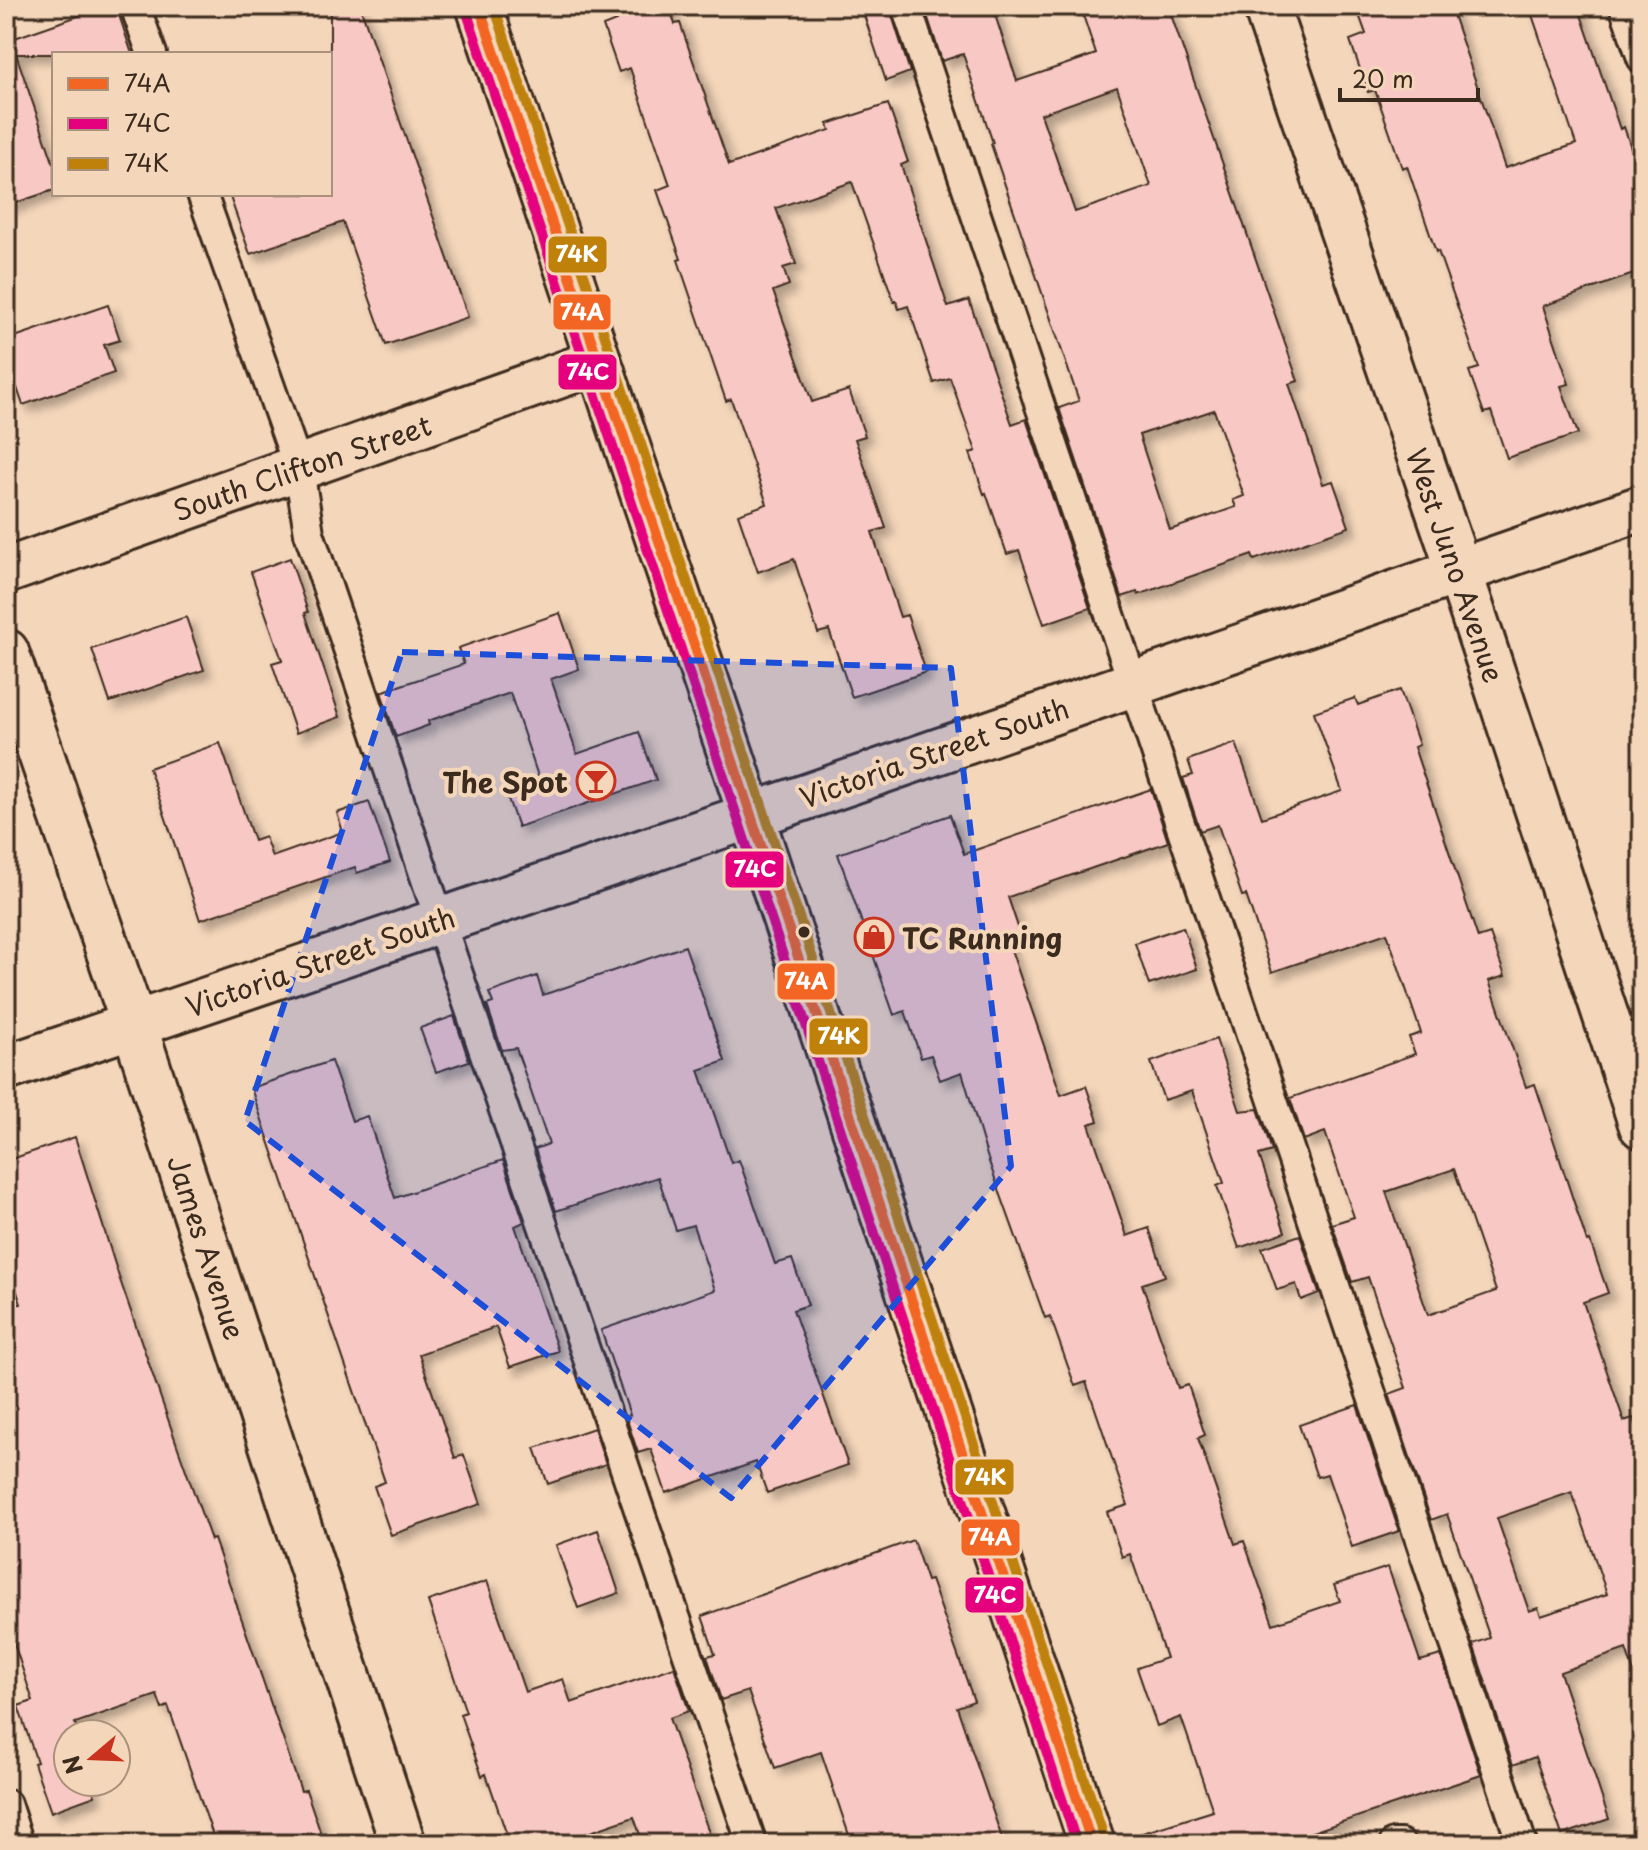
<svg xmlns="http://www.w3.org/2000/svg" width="1648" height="1850" viewBox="0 0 1648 1850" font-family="'Playpen Sans',sans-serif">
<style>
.building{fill:#f8c8c4;stroke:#3b2a1e;stroke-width:2;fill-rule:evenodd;filter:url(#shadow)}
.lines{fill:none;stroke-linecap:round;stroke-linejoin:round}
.service-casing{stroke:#3b2a1e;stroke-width:34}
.minor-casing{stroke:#3b2a1e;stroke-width:50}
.tertiary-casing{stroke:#3b2a1e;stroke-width:50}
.service{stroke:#f4d6ba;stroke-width:28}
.minor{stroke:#f4d6ba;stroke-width:44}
.tertiary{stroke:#f4d6ba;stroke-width:44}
.bus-1-casing{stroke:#f4d6ba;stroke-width:16}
.bus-2-casing{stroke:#f4d6ba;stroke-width:16}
.bus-3-casing{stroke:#f4d6ba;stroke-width:16}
.bus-1{stroke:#f26522;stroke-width:10}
.bus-2{stroke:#e5007d;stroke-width:10}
.bus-3{stroke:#bf8109;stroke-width:10}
.marked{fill:#1d4ed8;fill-opacity:0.2;stroke:#1d4ed8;stroke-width:6;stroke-dasharray:16 10;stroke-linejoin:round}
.bus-dot{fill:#3b2a1e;stroke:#f4d6ba;stroke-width:3}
.labels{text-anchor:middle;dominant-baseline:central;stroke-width:8;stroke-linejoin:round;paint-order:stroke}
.street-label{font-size:28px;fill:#3b2a1e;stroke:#f4d6ba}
.poi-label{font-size:28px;font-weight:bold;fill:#3b2a1e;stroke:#f4d6ba;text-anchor:end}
.line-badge{stroke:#f4d6ba;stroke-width:3}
.badge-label{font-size:22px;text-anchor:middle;font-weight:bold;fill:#fff}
</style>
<defs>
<filter id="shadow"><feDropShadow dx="7" dy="7" stdDeviation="4" flood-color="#0004"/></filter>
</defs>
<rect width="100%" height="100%" fill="#f4d6ba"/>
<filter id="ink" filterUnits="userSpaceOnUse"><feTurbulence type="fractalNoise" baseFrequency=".0125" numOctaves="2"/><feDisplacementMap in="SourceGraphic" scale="16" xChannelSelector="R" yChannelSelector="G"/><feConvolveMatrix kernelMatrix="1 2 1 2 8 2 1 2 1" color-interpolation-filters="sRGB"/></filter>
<g filter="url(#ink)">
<path class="building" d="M107,6H116L132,54H16L54,165V190L6,206V41Z
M330,6H360L468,317L386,345L343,222L250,254L229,194H330Z
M638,6H669L675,24L680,23L729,165L830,130L828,124L888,104L908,162L901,165L948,307L969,300L1012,424L1026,419L1090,608L1044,624L1019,550L1007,554L986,493L984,494L970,453L976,451L950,378L934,383L908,306L899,309L896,301L894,302L852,182L776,208L796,264L783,268L789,285L773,291L812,402L849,390L865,436L855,439L886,528L872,532L900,617L907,615L926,672L852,697L829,630L818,633L794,559L758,572L738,514L767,504L731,399L726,401L678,260L681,259L657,190L670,185L630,68L619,72L603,26L616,21L614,14Z
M861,6H889L910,72L886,81Z
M924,6H992L1017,81L1096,54L1080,6H1168L1298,381L1289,384L1323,484L1333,481L1349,527L1254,560L1252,555L1138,595L1137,592L1122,597L1059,408L1079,401L991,144L993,143L963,54L942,61ZM1117,87L1151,186L1075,212L1041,114ZM1214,410L1244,496L1233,500L1236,507L1170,530L1139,435Z
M1356,6H1450L1505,168L1576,144L1529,6H1578L1620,129L1624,127L1642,181V271L1543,306L1569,384L1561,386L1578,434L1507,458L1491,411L1484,413L1469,371L1479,368L1438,251L1436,252L1407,166L1402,168L1375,90L1368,92L1350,40L1366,34Z
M108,305L120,340L104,345L114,373L23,405L6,356V340Z
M290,558L308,612L305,613L340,717L296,733L272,663L282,660L251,572Z
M560,613L579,669L551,679L577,754L639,732L656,780L518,827L506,793L540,782L510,693L428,721L429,725L396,737L381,692L464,664L458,648Z
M186,617L204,670L110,702L92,649Z
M1400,690L1419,745L1414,747L1478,938L1490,934L1505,976L1489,981L1526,1087L1535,1084L1587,1242L1590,1241L1608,1293L1583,1302L1624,1421L1633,1418L1642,1446V1678L1636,1679L1626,1649L1560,1672L1609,1819L1562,1835L1535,1757L1513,1765L1473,1644L1490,1638L1447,1514L1431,1520L1389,1394L1406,1388L1368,1277L1352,1282L1332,1224L1354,1217L1325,1132L1304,1140L1290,1098L1415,1054L1409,1037L1421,1033L1387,933L1272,972L1246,895L1242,896L1218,825L1200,831L1183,778L1193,775L1188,760L1236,743L1262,818L1342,791L1314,712L1355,698L1358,705ZM1454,1169L1496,1291L1428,1315L1386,1192ZM1572,1492L1607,1594L1541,1616L1538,1608L1529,1611L1497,1518Z
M220,743L254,841L265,837L272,857L343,832L337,813L369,802L390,862L357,873L355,867L200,920L149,768Z
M1151,789L1168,842L1008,897L1020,933L1007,938L1061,1095L1086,1086L1098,1121L1089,1124L1127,1236L1149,1228L1165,1276L1142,1284L1178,1388L1188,1385L1205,1435L1198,1438L1235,1544L1244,1541L1273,1624L1340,1601L1334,1585L1388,1567L1420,1661L1441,1655L1481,1775L1306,1834L1310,1844H1134L1133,1836L1213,1811L1181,1717L1157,1726L1137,1668L1166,1658L1130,1554L1122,1557L1107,1512L1128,1505L1086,1382L1075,1386L1050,1316L1045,1318L988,1159L962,1072L940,1080L931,1055L921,1058L905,1011L894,1015L838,854L950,815L964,854Z
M1183,927L1197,969L1149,985L1135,943Z
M685,946L725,1061L699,1070L731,1163L739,1160L775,1264L792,1259L808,1305L793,1310L848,1465L767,1493L756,1462L666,1493L651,1449L638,1453L626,1417L630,1415L601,1330L715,1290L693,1225L676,1230L658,1177L556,1211L535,1149L549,1144L516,1048L502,1050L487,1005L493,1003L489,993L537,976L543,995Z
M454,1016L469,1061L436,1072L420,1028Z
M1216,1039L1240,1111L1258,1109L1272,1151L1259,1155L1285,1232L1239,1248L1217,1186L1224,1183L1192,1091L1164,1100L1151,1062Z
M331,1061L352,1121L367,1116L395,1198L503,1160L524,1222L515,1226L558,1351L510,1367L496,1327L419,1354L455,1458L464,1455L481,1504L391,1535L374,1486L385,1482L251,1088Z
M75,1137L119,1277L178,1448L211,1540L214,1539L301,1791L306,1790L321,1834L291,1844H216L168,1706L162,1709L157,1695L75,1723L79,1734H68V1782H90L95,1796L51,1812L34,1763L37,1762L18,1706L33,1701L6,1619V1306L21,1304L6,1259V1161Z
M1300,1235L1319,1293L1301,1300L1296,1284L1277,1290L1262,1248Z
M1357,1405L1399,1531L1352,1547L1327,1474L1317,1477L1299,1425Z
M594,1428L606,1464L548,1484L535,1448Z
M598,1530L619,1593L578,1608L556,1545Z
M913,1540L927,1581L931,1580L974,1701L957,1707L1004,1844H852L821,1752L775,1768L748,1691L721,1700L707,1656L715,1654L702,1616Z
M487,1581L525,1692L563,1679L571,1703L674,1667L689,1711L669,1718L713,1844H643L634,1817L555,1844H510L486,1774L482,1776L460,1714L466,1712L428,1601Z"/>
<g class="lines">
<defs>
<path id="service" d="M135,6L152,54
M906,6L1522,1844
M1624,6L1642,58
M202,194L299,469L309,533L752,1844
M6,1804L19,1844
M1394,1844H1400"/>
<path id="minor" d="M1266,6L1459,571L1642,1126
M6,571L597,362
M6,652L134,1025L403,1844"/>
<path id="tertiary" d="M479,6L731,755L1092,1844
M6,1068L812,795L1642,508"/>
</defs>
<use href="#service" class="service-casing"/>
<use href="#minor" class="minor-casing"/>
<use href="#tertiary" class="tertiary-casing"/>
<use href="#service" class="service"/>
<use href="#minor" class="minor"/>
<use href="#tertiary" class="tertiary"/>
<defs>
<path id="bus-1" d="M479,6L731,755L1092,1844"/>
<path id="bus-2" d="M466,10L718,759L1077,1844"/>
<path id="bus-3" d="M494,6L744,751L1105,1840"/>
</defs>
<use href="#bus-1" class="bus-1-casing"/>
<use href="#bus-2" class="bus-2-casing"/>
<use href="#bus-3" class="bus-3-casing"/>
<use href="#bus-1" class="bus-1"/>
<use href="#bus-2" class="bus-2"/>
<use href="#bus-3" class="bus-3"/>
</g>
</g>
<path class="marked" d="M402,652L951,668L1011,1166L731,1498L245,1121Z"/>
<defs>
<symbol id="bar-ring" viewBox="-11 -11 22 22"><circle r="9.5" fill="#f4d6ba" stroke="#c8321e" stroke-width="1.5"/><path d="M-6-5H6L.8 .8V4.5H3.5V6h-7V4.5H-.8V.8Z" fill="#c8321e"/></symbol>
<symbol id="shop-ring" viewBox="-11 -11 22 22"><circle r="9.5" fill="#f4d6ba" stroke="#c8321e" stroke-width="1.5"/><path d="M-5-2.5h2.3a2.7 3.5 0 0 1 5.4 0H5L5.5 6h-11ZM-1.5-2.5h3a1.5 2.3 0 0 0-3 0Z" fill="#c8321e"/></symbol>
</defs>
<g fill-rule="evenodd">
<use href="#bar-ring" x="574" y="759" width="44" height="44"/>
<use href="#shop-ring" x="852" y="915" width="44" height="44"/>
</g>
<circle class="bus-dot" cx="804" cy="932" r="7"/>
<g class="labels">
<g class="street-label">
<text transform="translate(302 467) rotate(-19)">South Clifton Street</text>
<text transform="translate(1456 565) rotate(71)">West Juno Avenue</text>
<text transform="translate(934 752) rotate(-19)">Victoria Street South</text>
<text transform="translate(320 961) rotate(-19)">Victoria Street South</text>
<text transform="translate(207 1247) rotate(72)">James Avenue</text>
</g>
<g class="poi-label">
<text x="568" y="781">The Spot</text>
<text x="902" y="937" text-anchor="start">TC Running</text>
</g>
</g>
<g class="line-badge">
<rect x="547" y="235" width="61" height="39" rx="8" fill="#bf8109"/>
<rect x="552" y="293" width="60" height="38" rx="8" fill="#f26522"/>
<rect x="557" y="353" width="61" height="38" rx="8" fill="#e5007d"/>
<rect x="724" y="850" width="61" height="39" rx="8" fill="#e5007d"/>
<rect x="776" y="962" width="60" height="39" rx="8" fill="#f26522"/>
<rect x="808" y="1017" width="61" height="39" rx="8" fill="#bf8109"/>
<rect x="954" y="1458" width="61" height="38" rx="8" fill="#bf8109"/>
<rect x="960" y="1518" width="61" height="39" rx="8" fill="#f26522"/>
<rect x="964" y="1576" width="61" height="38" rx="8" fill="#e5007d"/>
</g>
<g class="badge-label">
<text x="577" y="262">74K</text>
<text x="582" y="320">74A</text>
<text x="588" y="380">74C</text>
<text x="755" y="877">74C</text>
<text x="806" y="989">74A</text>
<text x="839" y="1044">74K</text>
<text x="985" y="1485">74K</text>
<text x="990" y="1545">74A</text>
<text x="995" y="1603">74C</text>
</g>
<rect width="1648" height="1850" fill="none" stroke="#f4d6ba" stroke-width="32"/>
<rect x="16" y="16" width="1616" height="1818" fill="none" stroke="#3b2a1e" stroke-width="3" filter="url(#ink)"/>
<rect x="52" y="52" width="280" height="144" fill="#f4d6ba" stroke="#aa917c" stroke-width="2"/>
<rect x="68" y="78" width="40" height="12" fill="#f26522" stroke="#aa917c" stroke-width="2"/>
<text x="124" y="92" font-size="24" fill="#3b2a1e">74A</text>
<rect x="68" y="118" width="40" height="12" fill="#e5007d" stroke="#aa917c" stroke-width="2"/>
<text x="124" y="132" font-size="24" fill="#3b2a1e">74C</text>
<rect x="68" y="158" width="40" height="12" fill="#bf8109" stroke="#aa917c" stroke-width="2"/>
<text x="124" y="172" font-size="24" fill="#3b2a1e">74K</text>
<g transform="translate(92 1758) rotate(251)"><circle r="38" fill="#f4d6ba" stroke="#aa917c" stroke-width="2"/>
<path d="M0-6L14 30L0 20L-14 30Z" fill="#c8321e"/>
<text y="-12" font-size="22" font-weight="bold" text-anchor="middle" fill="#3b2a1e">N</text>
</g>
<path d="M1340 88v12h138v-12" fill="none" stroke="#3b2a1e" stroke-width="4"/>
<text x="1352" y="88" font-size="24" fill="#3b2a1e" stroke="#f4d6ba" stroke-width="6" paint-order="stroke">20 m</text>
</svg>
